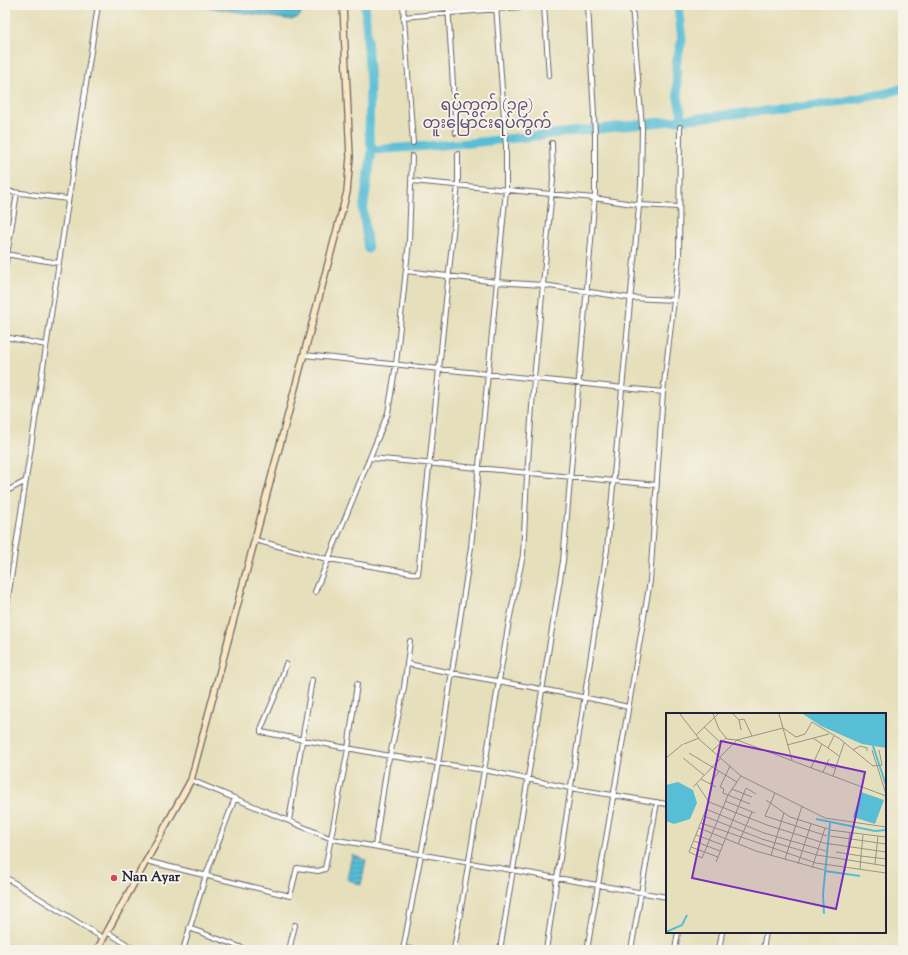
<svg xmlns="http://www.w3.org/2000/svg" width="908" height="955" viewBox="0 0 908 955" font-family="'Sorts Mill Goudy','Noto Sans Myanmar',serif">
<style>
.water{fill:url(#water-rules);stroke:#3d7088}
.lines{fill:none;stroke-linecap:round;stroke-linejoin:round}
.river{stroke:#58bed5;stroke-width:9}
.street-casing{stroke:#676468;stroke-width:6}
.secondary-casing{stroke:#676468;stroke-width:8}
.street{stroke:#fff;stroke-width:4}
.secondary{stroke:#fae7c3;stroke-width:5.5}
.poi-dot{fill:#d1495b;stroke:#f7f3e8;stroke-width:1.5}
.labels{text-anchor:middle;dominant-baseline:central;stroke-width:4;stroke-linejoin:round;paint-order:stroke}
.poi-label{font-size:14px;font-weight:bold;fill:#22223b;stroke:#f7f3e8;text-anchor:start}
.quarter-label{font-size:16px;fill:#625078;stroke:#f7f3e8}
.inset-river{fill:none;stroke:#58bed5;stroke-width:2}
.inset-road{fill:none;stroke:#989388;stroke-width:1}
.view{fill:#7b2cbf;fill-opacity:0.15;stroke:#7b2cbf;stroke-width:2}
.inset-edge{fill:none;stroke:#22223b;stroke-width:2}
</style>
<defs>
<pattern id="water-rules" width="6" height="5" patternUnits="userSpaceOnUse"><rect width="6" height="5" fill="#58bed5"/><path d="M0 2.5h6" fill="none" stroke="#489aae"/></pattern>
</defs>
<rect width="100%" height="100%" fill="#f7f3e8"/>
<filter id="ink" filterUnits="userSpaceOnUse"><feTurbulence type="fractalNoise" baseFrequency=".025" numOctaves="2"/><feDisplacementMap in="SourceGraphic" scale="8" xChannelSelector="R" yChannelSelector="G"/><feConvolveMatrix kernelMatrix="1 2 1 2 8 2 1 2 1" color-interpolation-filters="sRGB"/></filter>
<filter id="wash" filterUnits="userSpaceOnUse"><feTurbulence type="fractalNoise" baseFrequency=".012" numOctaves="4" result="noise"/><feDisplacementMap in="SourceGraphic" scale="16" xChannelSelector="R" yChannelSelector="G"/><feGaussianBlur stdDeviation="0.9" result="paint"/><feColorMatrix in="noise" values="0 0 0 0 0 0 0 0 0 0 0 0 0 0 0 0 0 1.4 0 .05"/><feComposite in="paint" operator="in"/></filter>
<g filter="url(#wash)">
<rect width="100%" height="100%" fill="#e6dfbb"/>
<path class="water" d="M192,5H302L300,16L292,20Z
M352,855L366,860L361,885L347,879Z"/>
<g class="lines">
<path class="river" d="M365,5L370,84L369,134L372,150L363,210L368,249
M678,5L682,40L676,64L678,98L683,120
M372,150L471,143L835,103L888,93L903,88"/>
</g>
</g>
<g filter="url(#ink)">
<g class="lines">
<defs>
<path id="street" d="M403,5L413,143
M448,5L456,133
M544,5L549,76
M403,17L543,5
M412,181L594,198L639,205L679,207
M5,191L68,199
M5,254L59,263
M5,268L17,193
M406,271L497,282L543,285L630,298L674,300
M5,337L46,345
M304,355L663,392
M371,458L657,485
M5,492L26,481
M255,540L323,558L418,574L458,184V154
M315,592L388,413L396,364L409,241L412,156
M5,618L98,5
M286,664L278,689L261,729V732L390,756L484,770L570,788L667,804
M408,664C481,680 555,689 628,707
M191,780L332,839L667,897
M289,821L312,680
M375,846L387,765L390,756L404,688L410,641
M146,861L290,896L297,868L318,871L325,869L348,749L357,684
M5,877L103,938
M189,928L248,950
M107,932L136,950
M405,948L415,950
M5,949L6,950
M183,950L206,875L235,798
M289,950L295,925
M403,950L438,764L471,547L506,190V146L496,5
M454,950L509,621L523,555L527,476L534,379L553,180L552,143
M500,950L563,561L595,195V134L588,5
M546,950L607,550L641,185L642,127L632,5
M587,950L650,581L663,392L679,258L680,127
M631,950L657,802
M675,950L678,932
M719,950L722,932
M763,950L766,932"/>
<path id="secondary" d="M97,950L191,780L347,192L350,157L343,5"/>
</defs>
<use href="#street" class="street-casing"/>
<use href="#secondary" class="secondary-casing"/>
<use href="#street" class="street"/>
<use href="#secondary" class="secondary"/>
</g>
</g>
<circle class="poi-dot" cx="114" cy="878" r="4"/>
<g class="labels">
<g class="poi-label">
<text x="122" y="878">Nan Ayar</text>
</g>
<g class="quarter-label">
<text x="487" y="106">ရပ်ကွက် (၁၉)<tspan x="487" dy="18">တူးမြောင်းရပ်ကွက်</tspan></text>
</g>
</g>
<g transform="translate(666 713)">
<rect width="220" height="220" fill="#e6dfbb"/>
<path d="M137,1H220V35L196,31L155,13ZM12,69L27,77L31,90L24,106L8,111L0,108V72ZM195,79L218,87L209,111L187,104Z" fill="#58bed5"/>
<path class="inset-river" d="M166,1L181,12L220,17M207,33L220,72M150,106L209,118L220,117M159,158L194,163M158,201L157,181L164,110M0,219L16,212L21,202"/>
<path class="inset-road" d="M14,1L34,27L75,63L159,105L220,114M47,1L53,16L61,26L71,27L220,83M67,1L73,7L75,17M113,1L126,47M73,7L78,6L86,23M38,14L55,30M30,22L52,1M147,25L162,35L168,23M18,31L33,25M121,32L163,21M162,35L173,43M187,37L194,33L201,35V38M206,37L220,81M46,38L60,25M23,40L71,69M54,44L71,27L117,15L130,24L139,21L146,9L174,26L207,53L216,52L213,37M0,45L17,31M17,45L38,62M149,47L169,55M64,53L54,74L58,76L57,80L84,91M145,55L156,31M157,59L163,46M167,63L178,30M35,66L50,74M30,70L43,89L101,112L158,130L220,139M44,71L53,58M27,74L55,45M66,76L86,84M109,80L99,103L161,123M100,87L124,104L162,116M59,88L89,100M43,89L23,139L36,145L62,82L75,63M40,96L98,120L160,138M38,103L96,126L151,142L220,153M35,110L150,150L220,160M33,115L90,138L158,157M164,117L220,124M30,122L57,132M164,123L220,131M28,128L54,138M72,131L86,99M25,134L52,144M170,139L195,143L197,122M105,142L118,100M119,146L136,93M50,149L80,75L90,81M132,151L145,111M209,151L212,123M146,155L159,115M194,156L195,143L220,146M179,158L184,119"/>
<path class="view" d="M55,28L199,59L170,196L26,165Z"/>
<rect width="220" height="220" class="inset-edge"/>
</g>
<rect width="908" height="955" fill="none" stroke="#f7f3e8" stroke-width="20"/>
</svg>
